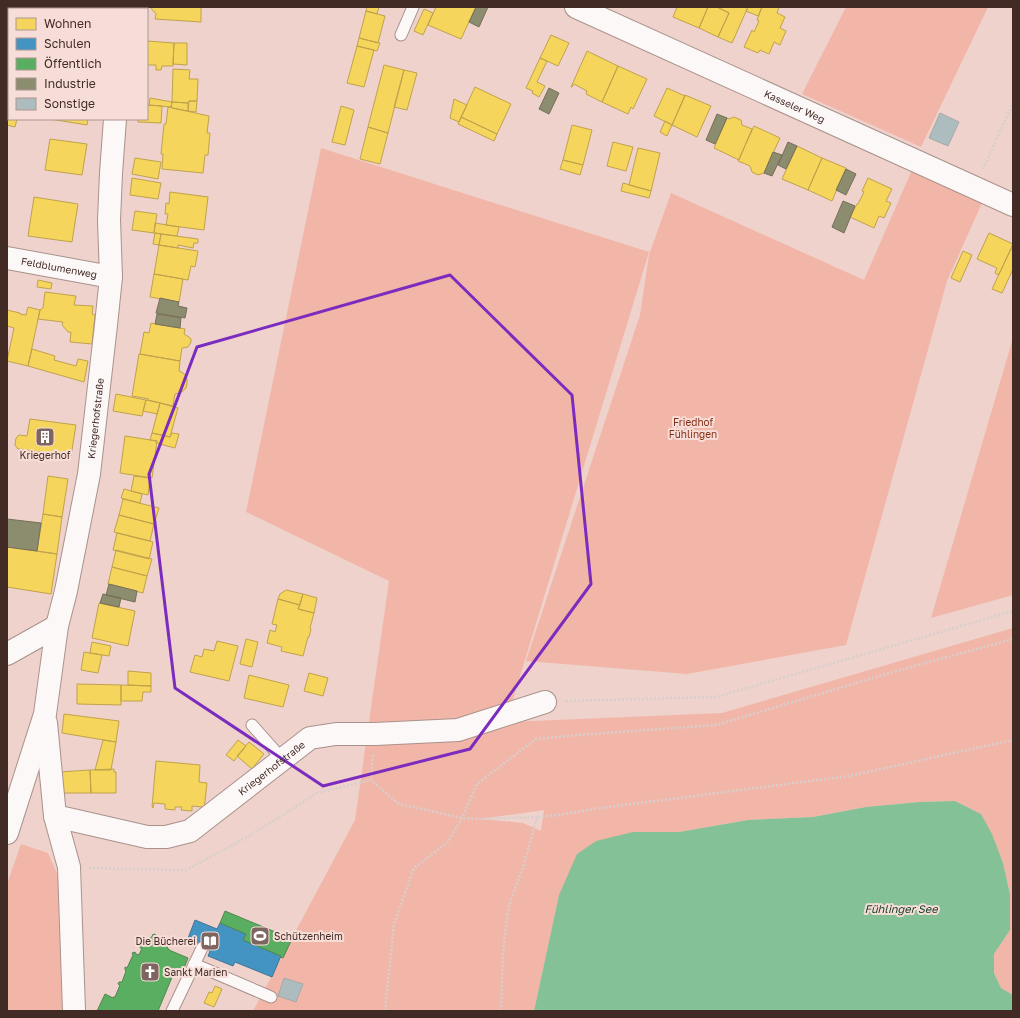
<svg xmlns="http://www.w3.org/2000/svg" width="1020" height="1018" viewBox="0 0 1020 1018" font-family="'Golos Text',sans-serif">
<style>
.green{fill:#f2b6a8;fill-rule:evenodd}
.water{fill:#85c196}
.homes{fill:#f6d55c;stroke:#c0a24c}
.schools{fill:#4393c3;stroke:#437494}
.public{fill:#5aae61;stroke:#53874f}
.industry{fill:#8c8c6e;stroke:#766f58}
.building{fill:#adbdbf;stroke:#a6a8a8}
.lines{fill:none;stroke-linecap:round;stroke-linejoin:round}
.service-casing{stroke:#a9928c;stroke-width:13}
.minor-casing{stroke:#a9928c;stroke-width:24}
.path{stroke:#d7cfcd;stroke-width:2.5;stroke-dasharray:2 2;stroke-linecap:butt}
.service{stroke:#fcf8f7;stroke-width:11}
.minor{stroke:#fcf8f7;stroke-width:22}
.marked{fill:none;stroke:#7b2cbf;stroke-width:3;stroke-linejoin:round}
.labels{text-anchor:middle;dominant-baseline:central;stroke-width:4;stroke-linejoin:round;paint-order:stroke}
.street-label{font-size:10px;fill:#432b25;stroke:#f7ddd7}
.park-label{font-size:10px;fill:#862e17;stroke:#f7ddd7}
.poi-label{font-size:10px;fill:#432b25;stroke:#f7ddd7;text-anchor:start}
.water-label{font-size:11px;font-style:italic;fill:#143d26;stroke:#f7ddd7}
</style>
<rect width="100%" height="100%" fill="#eed2cb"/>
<path class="green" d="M846,7H988L921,147L802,94Z
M321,148L649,252L506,722L722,713L1013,628V995L1001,988L994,973V954L1010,930V894L1003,863L981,814L955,801L920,802L866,807L813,817L748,820L679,832H633L559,895L534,1011H253L355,820L389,581L246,512ZM544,810L541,831L523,823L481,819Z
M912,170L982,203L947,281L846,645L687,674L526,661L640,315L649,255L671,193L864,280Z
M1013,338V595L931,618Z
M21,844L48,853L59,878L64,1011H7V884Z"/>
<path class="water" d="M955,801L981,814L992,834L1003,863L1010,894V930L994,954V973L1001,988L1013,995V1011H534L559,895L577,854L596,841L633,832H679L748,820L813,817L866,807L920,802Z"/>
<path class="homes" d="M152,7H201V22L155,19L156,14L151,8Z
M367,7H379L377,14L366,11Z
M436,7H476L461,39L428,25Z
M677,7H708L699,28L673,17Z
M708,7H717L729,13L718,37L699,28Z
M717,7H748L732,43L718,37L729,13Z
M748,7H762L758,16L746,11Z
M762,7H779L777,13L785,17L780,28L786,31L780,45L774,42L769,54L760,50L758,53L744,47L752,30L754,32L759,21L757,20Z
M424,9L433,13L423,35L414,31Z
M366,11L385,16L378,43L359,38Z
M7,19H9V40H7Z
M551,35L569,43L558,66L540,58Z
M359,38L380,43L377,51L357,46Z
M147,41L174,43L173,66H162L161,70H156V65H147Z
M174,43H187V65L173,64Z
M357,46L374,50L364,87L347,83Z
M587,51L618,66L602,102L586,94L587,91L574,84L572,87H571Z
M540,58L547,61L537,82L545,86L539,97L532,93L533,91L526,88Z
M384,65L404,70L388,133L368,127Z
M618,66L647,79L633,109L631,107L628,114L602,102Z
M173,69L190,70L189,79H198L197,101H189L188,103L172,102Z
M404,70L417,73L407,110L394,107Z
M7,83H9V119H17L15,127L7,125Z
M475,87L511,104L497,134L461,117Z
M667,88L685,96L672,125L654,116Z
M685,95L711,106L697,137L672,125Z
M150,98L172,102L171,107L149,105Z
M454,99L467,105L459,122L450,118Z
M189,101H197L196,112L188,111Z
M172,102L188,103V111L172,108L171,107Z
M147,105L162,106L161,123L138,122V119H147Z
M341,106L354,110L345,145L332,142Z
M168,107L209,116L207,133H210L208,155H205L203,173L162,169L163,154H161L164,124H166Z
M461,117L497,134L494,141L458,124Z
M734,117L741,120L742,125L752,129L739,160L714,148L727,118L729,119Z
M50,119H88L87,125Z
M665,121L672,125L667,136L660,132Z
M572,125L592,130L583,165L563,160Z
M754,126L780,138L764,173L758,175L752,172L750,166L738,161Z
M368,127L388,133L380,164L360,159Z
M50,139L87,144L82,175L45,170Z
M613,142L633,147L626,171L607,166Z
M797,146L822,158L808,190L782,179Z
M638,148L660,153L651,191L629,185Z
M135,158L161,162L158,179L132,174Z
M822,158L846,168L832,201L808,190Z
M563,160L583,165L580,175L560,169Z
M132,178L161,183L158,199L130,195Z
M868,178L892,189L886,201L891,203L884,218L879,216L874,228L850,217L857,204H858L864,192L862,191Z
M623,183L651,191L649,198L621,191Z
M170,192L208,197L204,230L166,225L168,214H165L166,203L169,204Z
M34,197L78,204L72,242L28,236Z
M135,211L157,214L154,233L132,230Z
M155,223L179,227L177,236L154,233Z
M155,233L161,234L159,245L153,244Z
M989,233L1013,244L1001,270L998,275L995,273L997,268L977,259Z
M161,234L198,239V243H194L193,248L178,245V248L159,245Z
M159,245L198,251L195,267L191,266L188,280L154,274Z
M1011,249L1013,250V269L1002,293L992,289Z
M963,251L972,255L960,282L951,278Z
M154,274L183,279L179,302L150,297Z
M38,280L52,283L51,289L37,287Z
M45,292L76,296L74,305L93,306L92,314L95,315L92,344L70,342L71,332H68L62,325L63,322L38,319L40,310L43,308Z
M28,307L40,310L28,366L7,361L14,328L7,326V310L20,313V314L26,315Z
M151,323L185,329L184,334L189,337L191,339V342L188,347L182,348L180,361L140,354L144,332L149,333Z
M32,349L55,356L54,360L76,366L78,359L88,361L84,382L28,366Z
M139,354L180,361L179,371L183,373L186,376L187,380V384L186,388L183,391L179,393L175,394L173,406L148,400L149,399L132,396Z
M116,394L146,400L142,416L113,411Z
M146,400L160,403L157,414L143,411Z
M160,403L178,408L170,437L152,433Z
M30,419L76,425L71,456L18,449L15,445L16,438L19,435L27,436Z
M152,433L170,437L172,433L179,434L175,448L156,443L157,441L150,440Z
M125,436L157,441L152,478L120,473Z
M48,476L68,479L62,517L43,514Z
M134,476L150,478L148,495L131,491Z
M124,489L142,494L140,503L121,498Z
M123,499L159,508L154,524L119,515Z
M43,514L62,517L57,554L37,551Z
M119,515L154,524L150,541L114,532Z
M117,533L153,542L149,559L113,550Z
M7,547L57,554L51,594L7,587Z
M116,550L152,559L147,576L112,567Z
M112,567L147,576L143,593L108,584Z
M286,590L303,594L300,605L278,599L280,594Z
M303,594L317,598L314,613L298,609Z
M278,599L300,605L298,609L314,613L310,628L311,629L309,637H308L303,656L281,651L282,647L267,643L270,630L275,632L277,625L272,624Z
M99,603L135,611L128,646L92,638Z
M246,639L258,642L252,667L240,664Z
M217,641L238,646L229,681L190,672L195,655L202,657L204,649L214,651Z
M92,642L111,646L109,656L90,653Z
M84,652L102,655L98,673L81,670Z
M128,671L151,673V686L128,685Z
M309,673L328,678L323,696L304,691Z
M249,675L289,685L283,707L244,698Z
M77,684L121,685V705L77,704Z
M121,685L151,686V692H143L142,701H121Z
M64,714L119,721L116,742L62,733Z
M103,740L116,742L111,770H95Z
M238,740L246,746L234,761L226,755Z
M249,742L264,754L252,769L237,756Z
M156,761L200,765L199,782L207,783L204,810L203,807L192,806V811L181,810L182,807H175V810L165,809V804L154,803L153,808L152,807Z
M114,769V772H116V793H91L90,770Z
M90,770L91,793H59V772Z
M215,986L222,989L214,1007L204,1003L209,992L212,993Z"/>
<path class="schools" d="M195,920L217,929L220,923L246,934L243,940L281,956L272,977L235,962L233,966L208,956L210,951L187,941Z"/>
<path class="public" d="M225,911L292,939L283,958L280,957L281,956L243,940L246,934L220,923Z
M155,934L156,936L161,939L163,937L165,940L163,941L165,946H167L168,949H169V950L188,958L182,973L175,970L158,1011H97L105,994L113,998V997H115L120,985L118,984L119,982H122L126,971L125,970V967L127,968L133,955L132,953L135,952L136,954L139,955L142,948H140L141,945L143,946L145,941L144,939L147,938L148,939L153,936L152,935Z"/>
<path class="industry" d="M476,7H488L479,27L469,22Z
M549,88L559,93L549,114L539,109Z
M717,114L727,118L715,144L706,140Z
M788,142L797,146L786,169L778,165Z
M773,152L782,155L772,176L764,173Z
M846,169L856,174L846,195L836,190Z
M843,201L855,206L844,233L832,227Z
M160,298L179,302L178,306L187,308L185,318L156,313Z
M157,314L181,318L180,328L155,324Z
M7,519L41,523L37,551L7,547Z
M109,584L137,591L135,602L106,595Z
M103,594L121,598L119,607L100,603Z"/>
<path class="building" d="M940,113L959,122L948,146L929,138Z
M284,978L303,984L296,1002L278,996Z"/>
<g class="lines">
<defs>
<path id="service" d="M401,35L413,7
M7,75L9,76
M252,725L283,760
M194,964L271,997
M172,1011L202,948"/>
<g id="minor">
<path id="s1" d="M576,7L1013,205"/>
<path d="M119,9V7"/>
<path id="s2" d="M7,258L111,277"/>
<path d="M7,654L57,626"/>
<path d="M46,723L55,816L69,867L74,1011"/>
<path id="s3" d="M55,816L147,837H166L190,831L310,738L336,734H375L458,730L545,702"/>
<path id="s4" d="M7,833L45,714L57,626L66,591L89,474L106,325L111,277L109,220L111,173L115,119"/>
</g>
</defs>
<use href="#service" class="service-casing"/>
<use href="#minor" class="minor-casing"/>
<path class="path" d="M983,169L1013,103
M566,701L716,697L1013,611
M373,755L371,780L399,804L462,818L478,819L537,817
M89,868L128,869L186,870L251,835L317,793L371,780
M385,1011L394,924L414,868L448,842L462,818L477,784L536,739L578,735L716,725L893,672L1013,639
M501,1011L503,952L509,905L524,864L537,817L559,815L593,809L849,776L1013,740"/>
<use href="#service" class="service"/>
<use href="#minor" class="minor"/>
</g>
<path class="marked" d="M450,275L572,395L591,584L470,749L323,786L175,688L149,474L197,347Z"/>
<defs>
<symbol id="building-square" viewBox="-11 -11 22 22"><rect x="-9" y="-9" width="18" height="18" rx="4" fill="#7f655f" stroke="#f7ddd7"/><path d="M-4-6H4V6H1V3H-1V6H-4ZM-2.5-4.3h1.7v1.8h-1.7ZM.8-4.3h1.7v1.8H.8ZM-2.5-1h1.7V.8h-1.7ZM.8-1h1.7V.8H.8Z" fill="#fff"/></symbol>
<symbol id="stadium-square" viewBox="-11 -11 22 22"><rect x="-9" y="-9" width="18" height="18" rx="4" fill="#7f655f" stroke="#f7ddd7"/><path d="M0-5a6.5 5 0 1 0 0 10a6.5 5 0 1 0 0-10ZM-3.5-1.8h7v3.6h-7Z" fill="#fff"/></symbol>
<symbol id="library-square" viewBox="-11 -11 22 22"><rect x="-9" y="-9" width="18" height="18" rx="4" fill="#7f655f" stroke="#f7ddd7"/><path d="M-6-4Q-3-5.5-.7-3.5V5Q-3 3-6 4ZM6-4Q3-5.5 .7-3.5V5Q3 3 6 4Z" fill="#fff"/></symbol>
<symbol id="church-square" viewBox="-11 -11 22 22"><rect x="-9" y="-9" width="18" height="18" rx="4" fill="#7f655f" stroke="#f7ddd7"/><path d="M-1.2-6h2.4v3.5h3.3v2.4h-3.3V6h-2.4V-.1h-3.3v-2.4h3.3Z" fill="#fff"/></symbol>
</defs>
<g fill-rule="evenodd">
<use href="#building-square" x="34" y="426" width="22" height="22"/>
<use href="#stadium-square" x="249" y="925" width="22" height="22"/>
<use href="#library-square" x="199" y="930" width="22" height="22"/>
<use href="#church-square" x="139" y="961" width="22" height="22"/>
</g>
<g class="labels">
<g class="street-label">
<text stroke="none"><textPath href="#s1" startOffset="240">Kasseler Weg</textPath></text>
<text stroke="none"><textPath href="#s2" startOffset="53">Feldblumenweg</textPath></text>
<text stroke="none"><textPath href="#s4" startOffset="425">Kriegerhofstraße</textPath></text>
<text stroke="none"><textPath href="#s3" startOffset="241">Kriegerhofstraße</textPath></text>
</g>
<g class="park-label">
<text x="693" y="422">Friedhof<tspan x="693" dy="12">Fühlingen</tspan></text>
</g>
<g class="poi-label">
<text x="45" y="455" text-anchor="middle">Kriegerhof</text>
<text x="274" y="936">Schützenheim</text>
<text x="196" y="941" text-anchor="end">Die Bücherei</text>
<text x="164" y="972">Sankt Marien</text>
</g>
<g class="water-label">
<text x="901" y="908">Fühlinger See</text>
</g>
</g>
<rect width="1020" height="1018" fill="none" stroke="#432b25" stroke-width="16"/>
<rect x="8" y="8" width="140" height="112" fill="#f7ddd7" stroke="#af9690"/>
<rect x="16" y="18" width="20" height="12" fill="#f6d55c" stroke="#af9690"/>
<text x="44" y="28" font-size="12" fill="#432b25">Wohnen</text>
<rect x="16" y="38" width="20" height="12" fill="#4393c3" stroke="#af9690"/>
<text x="44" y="48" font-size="12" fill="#432b25">Schulen</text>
<rect x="16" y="58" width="20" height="12" fill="#5aae61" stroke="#af9690"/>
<text x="44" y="68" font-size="12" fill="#432b25">Öffentlich</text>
<rect x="16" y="78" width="20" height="12" fill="#8c8c6e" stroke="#af9690"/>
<text x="44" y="88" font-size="12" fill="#432b25">Industrie</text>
<rect x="16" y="98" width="20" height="12" fill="#adbdbf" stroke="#af9690"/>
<text x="44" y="108" font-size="12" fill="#432b25">Sonstige</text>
</svg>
